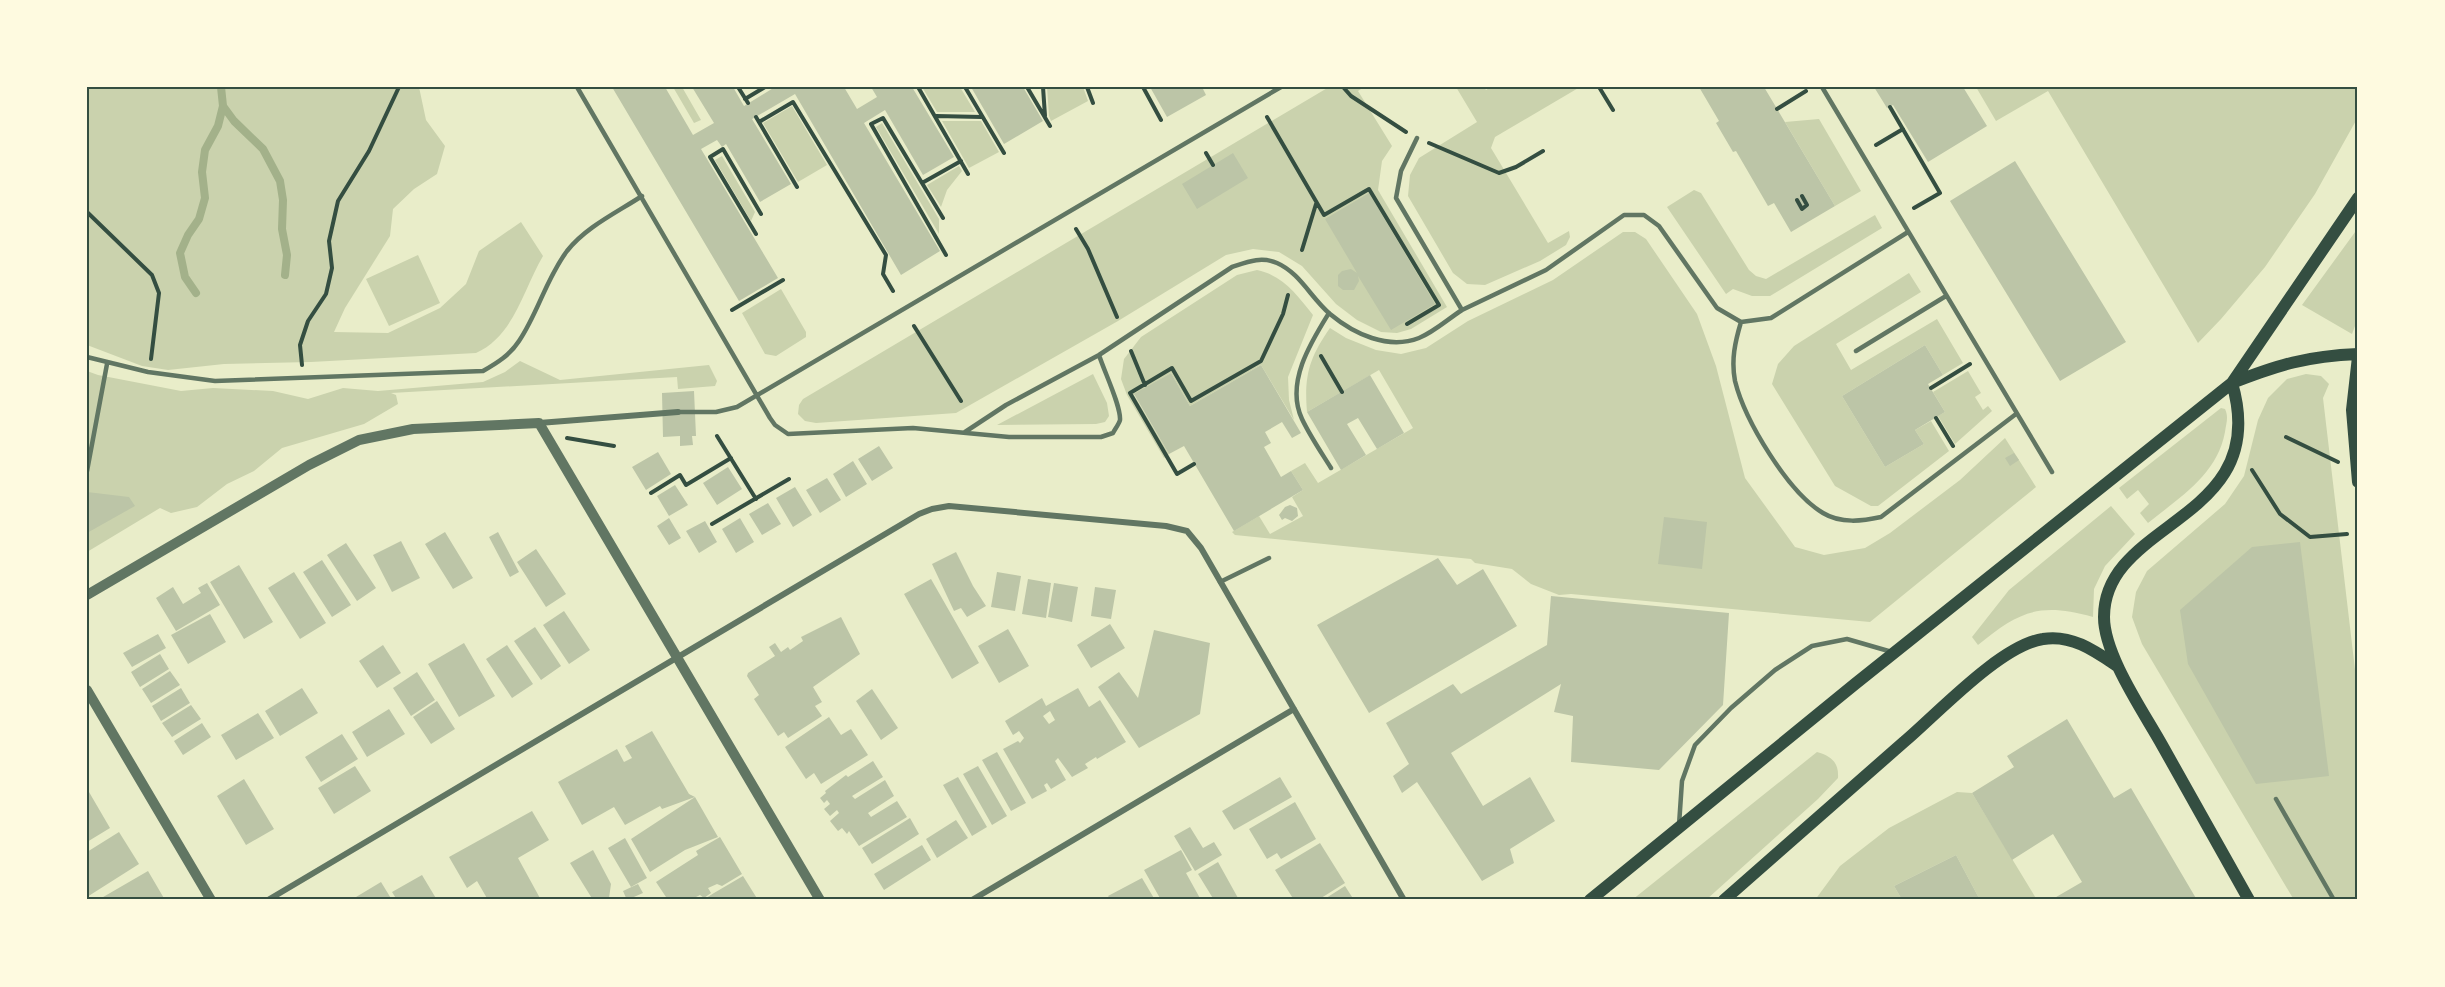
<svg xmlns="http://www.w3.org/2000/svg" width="2445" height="987" viewBox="0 0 2445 987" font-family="'Varela Round',sans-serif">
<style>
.green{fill:#cad2ad}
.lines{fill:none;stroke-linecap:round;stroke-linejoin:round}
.stream{stroke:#a3b18a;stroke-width:8}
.building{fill:#bcc5a7;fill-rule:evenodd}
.path{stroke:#344e41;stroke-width:4}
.service{stroke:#617663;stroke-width:4.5}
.minor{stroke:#617663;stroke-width:6}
.tertiary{stroke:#617663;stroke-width:10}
.secondary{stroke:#344e41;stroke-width:12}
.neatline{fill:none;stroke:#344e41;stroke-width:2}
</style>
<rect width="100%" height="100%" fill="#e9edc9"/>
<path class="green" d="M87,87H419L426,120L445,146L437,174L414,189L393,209L390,236L345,308L334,332L388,333L440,308L466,284L479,251L521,222L543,256C523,290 514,336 476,353L311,362L224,364L168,370L142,366L87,345Z
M673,87H682L701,120L694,123Z
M922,87H960L975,112H937Z
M1047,87H1083L1088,101L1051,121L1049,116Z
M1329,87H1364L1358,91L1392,146L1382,161L1378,190L1447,307L1411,329L1397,333L1381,332L1357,320L1336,304L1302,266L1279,252L1253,249L1226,255L1118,321L956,413L816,423L805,421L798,414L799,405L803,399Z
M1456,87H1484L1486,90L1491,87H1580L1495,137L1491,148L1548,243L1569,231L1570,237L1566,245L1540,261L1485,285L1467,284L1453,273L1408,196L1410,175L1419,158L1477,122Z
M1976,87H2358V117L2315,194L2265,267L2221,319L2198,343L2048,91L1996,121Z
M792,106L827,165L798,182L763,123Z
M1819,119L1861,191L1835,206L1785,122Z
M942,121H981L999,152L969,168Z
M882,123L939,219V234L876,127Z
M722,156L755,212L751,221L715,160Z
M959,166L962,171L947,190L941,207L927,185Z
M1694,190L1701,193L1749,270L1756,276L1766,279L1875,215L1882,228L1770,296H1752L1733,289L1726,294L1667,207Z
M2358,228V318L2352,334L2302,305Z
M1623,232H1635L1646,239L1697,314L1716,366L1745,478L1795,547L1824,555L1865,548L1890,533L1960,480L2005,438L2036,487L1870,622L1571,594L1559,595L1531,584L1512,569L1475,563L1471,559L1235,535L1232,532L1259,516L1270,534L1303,516L1292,497L1303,490L1291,471L1305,463L1318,483L1413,428L1379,370L1307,412C1304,376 1309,358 1330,328L1346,338L1376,350L1401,354L1426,348L1468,321L1553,280Z
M418,255L440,303L389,326L366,279Z
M1257,270C1284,276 1296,294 1313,315L1288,377L1289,400L1294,420L1261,365L1190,406L1171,373L1134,395L1169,454L1164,458L1127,395L1121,379L1124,359L1141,337L1237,275Z
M1909,273L1921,292L1836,344L1851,370L1937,319L1963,363L1943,375L1925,345L1842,396L1885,467L1924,444L1915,430L1931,421L1949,451L1878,506H1871L1835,486L1772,384L1778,364L1794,346Z
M781,289L806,332V337L776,356L765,354L742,313Z
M520,361L560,380L709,365L717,381L715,386L678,389L677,377L391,393L396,395L398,404L364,424L282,448L254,471L227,484L197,507L171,513L160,508L87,552V371L98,375L181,391L213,388L273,391L308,399L343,388L378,391L483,382L505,372Z
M1968,371L1981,393L1975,397L1983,410L1988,406L1992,411L1955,444L1938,416L1945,412L1933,392Z
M1093,374L1107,403L1109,416L1105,422L1096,424L997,425Z
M2306,374L2321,376L2329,384L2323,398L2358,695V900H2294L2142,644L2132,617L2136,592L2147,571L2225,504L2244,476L2258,420L2268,398L2287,379Z
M2221,408L2225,409C2229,417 2226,424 2225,432C2217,475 2180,497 2148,523L2140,513L2149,504L2138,490L2127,499L2119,488Z
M2111,506L2135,534L2105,566L2094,589L2093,617C2040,602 2019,611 1978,645L1972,637L2009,590Z
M1817,752C1831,756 1839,762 1838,778L1818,799L1706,900H1632Z
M1957,792L1972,793L2037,900H1980L1956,855L1894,886L1901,898L1897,900H1815L1840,866L1889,828Z"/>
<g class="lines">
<path class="stream" d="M221,87L223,106L234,121L263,149L280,181L283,200L282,229L287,255L285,275
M196,293L185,277L180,253L188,235L199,219L205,198L202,172L205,150L218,126L223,106"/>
</g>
<path class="building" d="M612,87H665L693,135L714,123L692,87H733L744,106L775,87H844L857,109L877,97L871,87H912L954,157L923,175L885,110L864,123L940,251L901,275L795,94L752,119L791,184L760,202L726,144L722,147L717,140L701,149L778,278L739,301Z
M971,87H1023L1043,121L1004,144Z
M1150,87H1202L1206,95L1167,117Z
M1699,87H1764L1835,206L1791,232L1774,203L1768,206L1736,151L1733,152L1716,123L1719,121Z
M1874,87H1963L1987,126L1928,162L1893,105L1887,108Z
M1233,153L1248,178L1197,209L1182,184Z
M2015,161L2126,342L2060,381L1950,201Z
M1369,193L1435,304L1391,330L1358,276L1359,281L1354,290H1343L1338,286V275L1342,271L1351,269L1357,273L1325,219Z
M1925,345L1943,375L1928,384L1945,412L1915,430L1924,444L1885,467L1842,396Z
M1261,365L1301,433L1292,438L1282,422L1265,432L1271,443L1264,447L1281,477L1291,471L1303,490L1234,531L1184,446L1169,454L1134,394L1171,373L1190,406Z
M1370,375L1404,433L1377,449L1358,418L1347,424L1366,455L1341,470L1307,412Z
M694,391L696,436H692L693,445L680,446V436L663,437L662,393Z
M879,446L893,468L872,481L858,459Z
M658,452L671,474L646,490L632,467Z
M2014,453L2019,460L2010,466L2005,458Z
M853,461L867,484L846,497L833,474Z
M728,467L742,489L717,505L703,483Z
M827,478L841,500L820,513L806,490Z
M675,485L688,505L669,516L657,496Z
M795,487L812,515L793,527L776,498Z
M87,492L129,497L135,506L87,533Z
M768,503L781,524L762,535L749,514Z
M1290,505L1297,508L1298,516L1292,521L1285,518L1282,520L1279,515L1285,507Z
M1664,517L1707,522L1702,569L1658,564Z
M669,518L681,538L669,545L657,526Z
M740,518L754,542L736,553L722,529Z
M705,521L717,542L699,553L686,531Z
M445,532L473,578L453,589L425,544Z
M498,532L519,572L510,577L489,537Z
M401,541L420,578L392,592L373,555Z
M2300,542L2329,776L2256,784L2188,664L2180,610L2252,547Z
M346,543L376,588L357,601L327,555Z
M536,549L566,594L546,607L517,562Z
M956,552L973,586L986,606L967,617L961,608L954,611L932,564Z
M1438,558L1457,585L1483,569L1517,626L1369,713L1317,625Z
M322,560L351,605L332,617L303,572Z
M239,565L273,622L244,639L210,582Z
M294,572L326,623L300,639L268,588Z
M997,572L1021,576L1015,611L991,607Z
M931,579L979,663L952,679L904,594Z
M1028,579L1051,583L1046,618L1022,614Z
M207,583L220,605L176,631L156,598L173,587L183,604L201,593L198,588Z
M1054,583L1078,587L1072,622L1048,617Z
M1095,587L1116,590L1111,619L1091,616Z
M1551,596L1729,613L1723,705L1659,770L1571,762L1573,716L1554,712L1561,684L1451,753L1483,806L1530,777L1555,821L1510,849L1514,863L1482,881L1417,782L1402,793L1393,776L1409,764L1386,723L1453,684L1461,694L1547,645Z
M564,611L590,650L569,664L543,625Z
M210,614L226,642L188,664L171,635Z
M841,617L860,654L813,687L822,702L815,706L822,716L788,738L784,732L778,736L754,699L759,695L747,676L748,673L775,656L769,647L775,643L781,652L788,647L790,650L803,641L801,637Z
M1110,624L1125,648L1091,668L1077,645Z
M535,627L561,666L541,680L514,641Z
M1008,629L1029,666L999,683L978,646Z
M1154,630L1210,643L1200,714L1139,748L1098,687L1119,672L1138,698Z
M158,634L166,648L132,667L123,653Z
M464,643L495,696L459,717L428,664Z
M383,645L401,673L377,688L359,661Z
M507,645L533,684L512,698L486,659Z
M160,654L169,669L140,687L131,672Z
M170,671L180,685L151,703L142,689Z
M417,672L435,700L411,716L393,688Z
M181,688L190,703L161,721L152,706Z
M302,688L318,713L280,736L265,711Z
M1078,688L1089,707L1100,700L1126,742L1097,759L1096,757L1085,764L1088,768L1072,777L1058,758L1055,761L1066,780L1051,789L1047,783L1044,785L1047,791L1032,799L1003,749L1018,741L1020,743L1024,738L1019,731L1013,735L1005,721L1042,698L1046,706ZM1050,711L1055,720L1049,724L1043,716Z
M872,689L898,728L881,740L856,701Z
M437,701L455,729L431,744L413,717Z
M191,705L201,719L172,737L162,723Z
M389,709L405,734L367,757L352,732Z
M258,713L274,738L236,760L221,735Z
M829,717L841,735L851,729L868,755L821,784L814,773L806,779L785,747Z
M2067,719L2114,798L2131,788L2197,900H2051L2082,882L2053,834L2012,860L1972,793L2014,767L2007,756Z
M202,723L211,737L183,755L174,741Z
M652,731L689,794L695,797L662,809L660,806L625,825L614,807L582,825L558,782L617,749L624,762L632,758L625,746Z
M342,734L358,759L321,782L305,757Z
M997,752L1026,803L1011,811L982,760Z
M873,761L883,777L852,796L855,799L885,780L894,796L868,813L871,817L897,801L907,817L859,846L849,831L847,834L842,828L838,831L830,821L839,813L837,810L830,816L824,809L830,804L827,800L824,803L820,798L826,793L825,791L846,775L848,777Z
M355,766L371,791L334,814L318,788Z
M978,766L1007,816L992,825L963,774Z
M958,777L987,827L972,836L943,785Z
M1280,777L1292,797L1234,830L1222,811Z
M244,779L274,829L246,845L217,796Z
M89,792L110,828L87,842V793Z
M695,797L718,837L685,850L650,872L631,839Z
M1295,802L1316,839L1281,859L1277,853L1267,859L1249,829Z
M532,811L549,840L518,858L541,900H488L477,881L467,888L449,857Z
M910,818L919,834L872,864L862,848Z
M956,820L968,838L937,858L926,839Z
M1190,827L1203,848L1214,842L1222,855L1195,871L1174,836Z
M119,832L139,864L87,897V852Z
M720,837L742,874L722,886L717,884L708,888L711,893L704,898L700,895L690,900H668L656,882L698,855L696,851Z
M625,838L647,878L631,887L608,848Z
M1320,843L1345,883L1318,900H1294L1275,870Z
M922,845L931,860L884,890L874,874Z
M593,850L611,884L609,898L605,900H593L570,863Z
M1181,850L1192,870L1186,873L1201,900H1161L1144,870Z
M1956,855L1980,900H1897L1901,898L1894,886Z
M1218,862L1238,898L1234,900H1214L1198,874Z
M148,871L165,900H98Z
M422,875L437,900H397L392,892Z
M743,876L758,900H703L714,893Z
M1142,878L1155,900H1111L1108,896Z
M381,882L392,900H351Z
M638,884L643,893L627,900L623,891Z
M1345,886L1354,900H1323Z"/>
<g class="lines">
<path class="path" d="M738,87L748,103
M918,87L968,174
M965,87L1004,153
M1027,87L1050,126
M1043,87L1045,116
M1087,87L1093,103
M1143,87L1161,120
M1343,87L1351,96L1406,132
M1599,87L1613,110
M745,99L765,87
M1890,107L1940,193L1914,208
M1777,109L1806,91
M936,116L982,117
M756,117L797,187
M1267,117L1324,215L1369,189L1439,305L1407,324
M759,122L793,102L886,255L883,274L893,291
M1429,143L1499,173L1516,167L1543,151
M1876,145L1903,129
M1206,153L1213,165
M922,183L961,161
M1797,200L1802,209L1807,205L1802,196
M87,212L152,275L159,293L151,359
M943,218L883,118L871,124L946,255
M1076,229L1088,249L1117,317
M756,234L710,157L723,149L761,214
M1302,250L1316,204
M732,310L783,280
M914,326L961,401
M1131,351L1145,385
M1321,356L1342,392
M302,365L300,345L308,321L326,294L332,268L329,241L338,201L369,151L399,87
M1931,388L1970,364
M1936,418L1953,446
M717,436L756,499
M2286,437L2338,462
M567,438L614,446
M1194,464L1177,474L1130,393L1172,368L1191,401L1261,361L1283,314L1288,295
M2252,470L2280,514L2310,537L2347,534
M651,493L680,475L686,485L731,458
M712,524L789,479"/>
<path class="service" d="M577,87L770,418L775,425L788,434L913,428L1009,437H1101L1113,433C1115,429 1119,424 1120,420C1121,406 1104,371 1099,355
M1822,87L2052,472
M1462,310L1546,270L1624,215H1644L1659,226L1717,308L1741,322L1771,318L1908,232
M1329,313C1311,342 1285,383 1302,419C1310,436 1321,452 1331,468
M1741,322C1735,342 1731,360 1735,381C1745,421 1788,492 1823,513C1841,524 1863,521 1881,517L2016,414
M1856,351L1946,296
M87,357L148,372L215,381L483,371C497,363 510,355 519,341C538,313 546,279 567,251C586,227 616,213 642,196
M678,412H716L737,407L1281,87
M965,432L1006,405L1099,355L1232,267C1247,262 1261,256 1277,263C1300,273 1311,298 1330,314C1354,334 1388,350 1419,338C1434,332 1448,319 1462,310L1396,198L1401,171L1417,138
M87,471L107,364
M1220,582L1269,558
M2276,799L2334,900
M1679,825L1682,781L1695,745L1731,708L1775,670L1812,646L1847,639L1892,652"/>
<path class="minor" d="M539,423L678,412
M268,900L919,514L932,509L949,506L1166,526L1187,531L1201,548L1404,900
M972,900L1294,709"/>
<path class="tertiary" d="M87,595L309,465L359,440L413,429L539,423L820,900
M87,690L211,900"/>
<path class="secondary" d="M2358,357L2352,410L2358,482
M2232,383C2273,522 2104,519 2104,617C2104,655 2143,711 2162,745C2191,796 2220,848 2249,900
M2232,383C2278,365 2307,356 2358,354
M1590,900L1855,684L2232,383L2358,198
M1724,900C1785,847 1845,794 1905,741C1938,713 2001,645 2043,639C2071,634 2095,651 2117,666"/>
</g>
<rect width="2445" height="987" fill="none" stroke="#fefae0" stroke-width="177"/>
<rect x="88" y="88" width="2268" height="810" class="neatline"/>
</svg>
